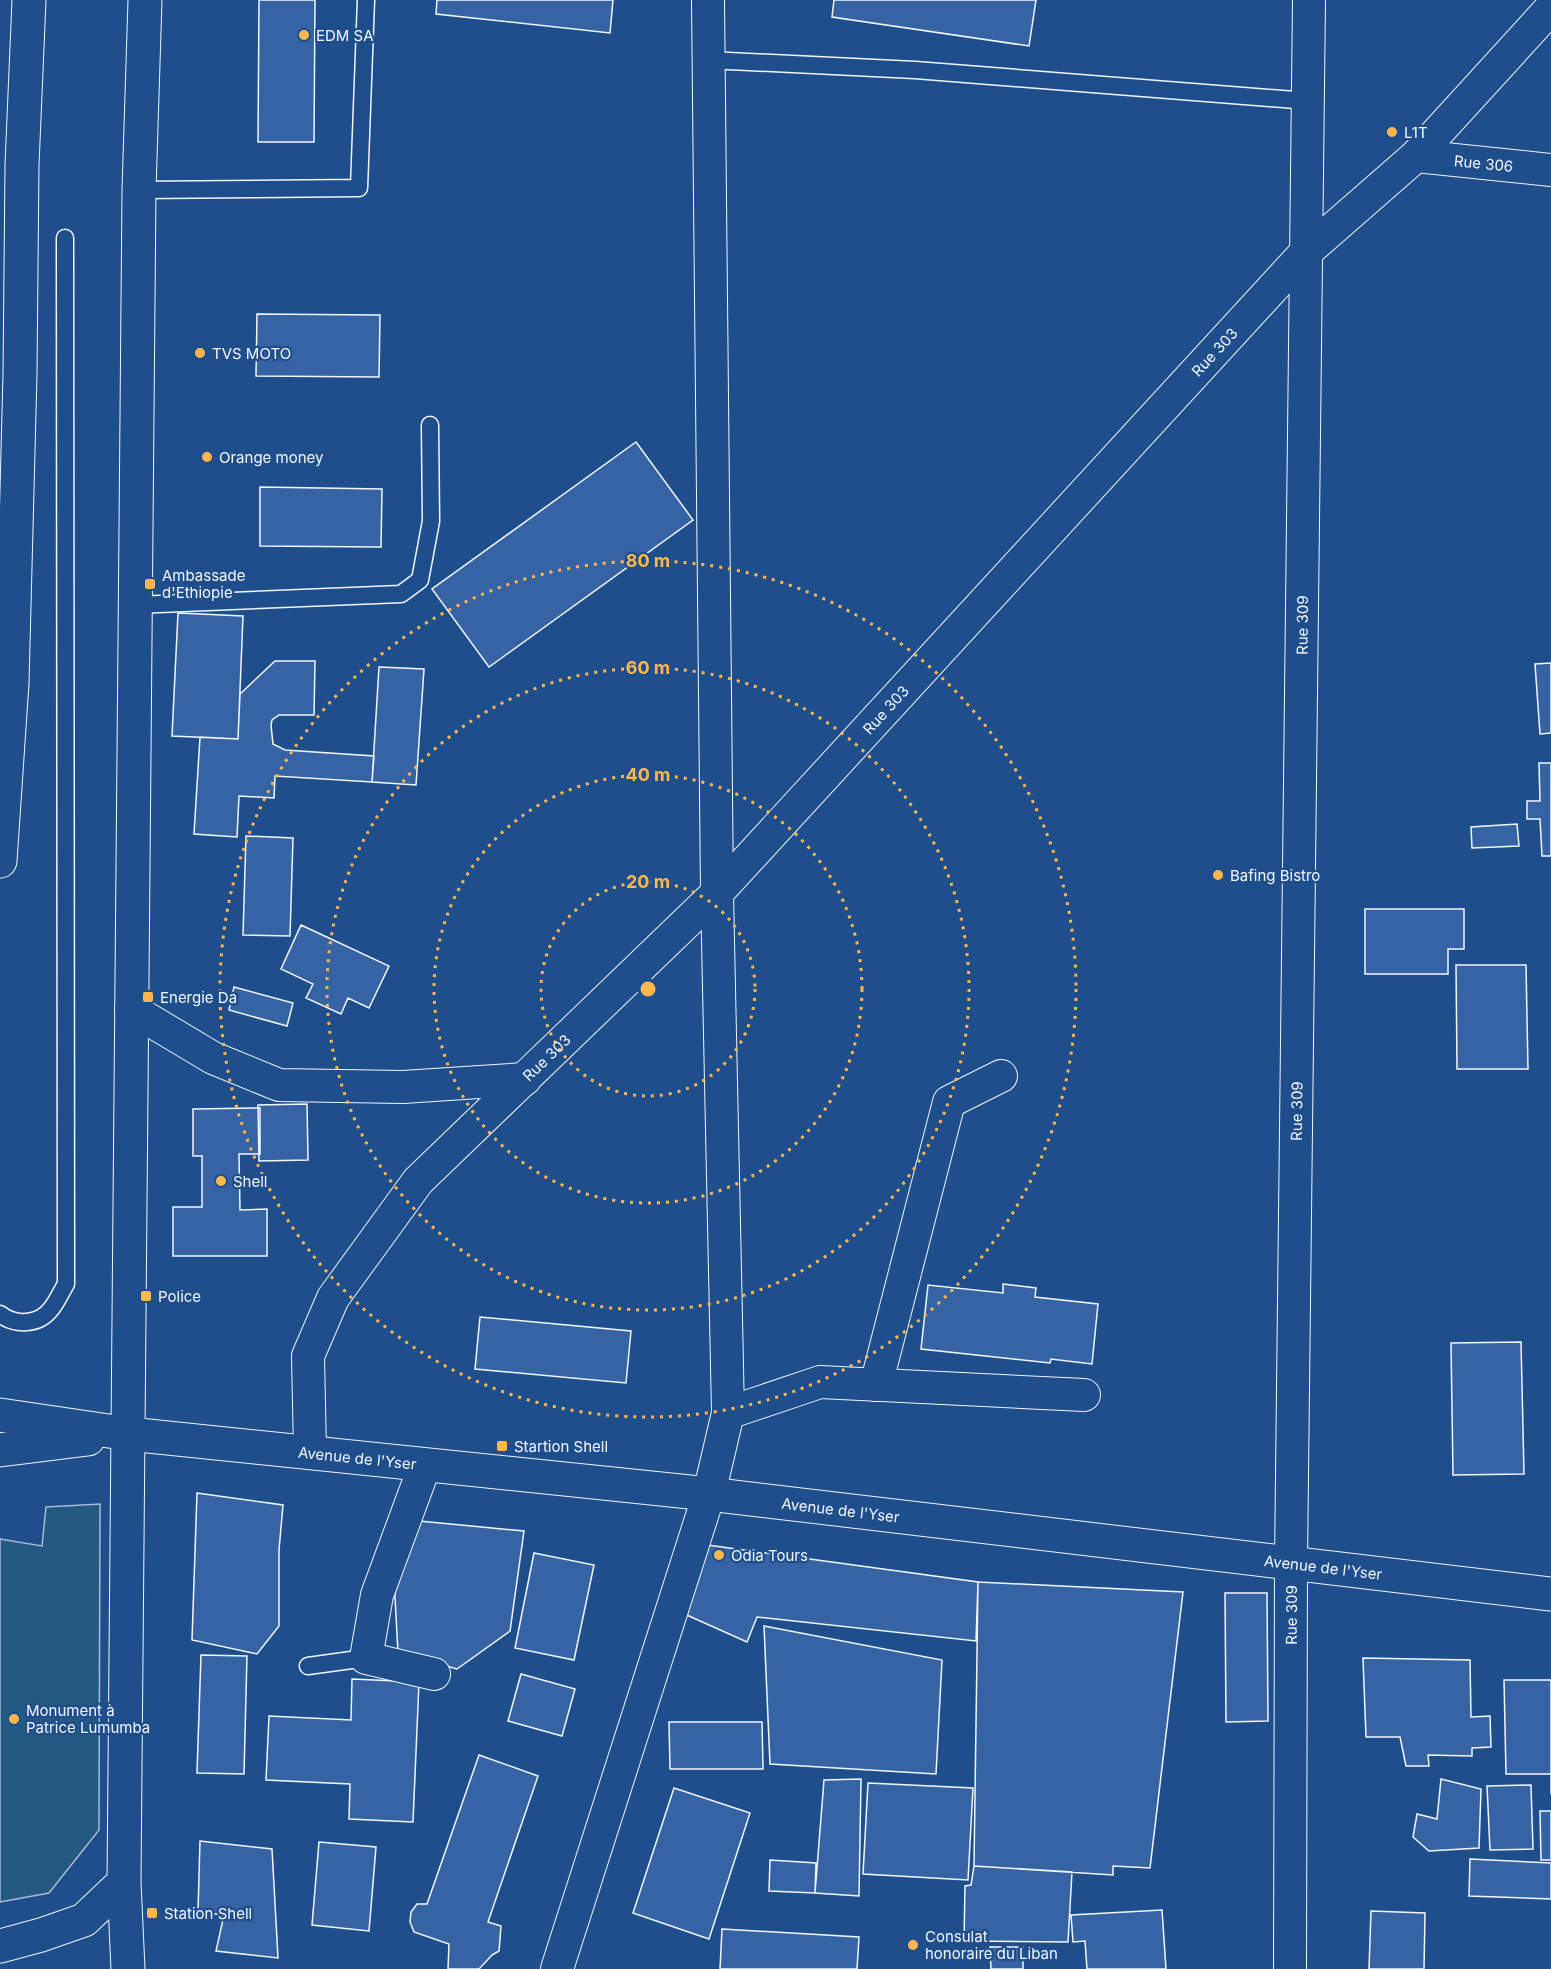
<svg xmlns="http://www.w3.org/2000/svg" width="1551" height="1969" viewBox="0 0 1551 1969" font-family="Inter,sans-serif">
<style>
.green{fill:#245a82;stroke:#a8bbd7;stroke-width:1.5}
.building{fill:#3563a3;stroke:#f2f6ff;stroke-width:1.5}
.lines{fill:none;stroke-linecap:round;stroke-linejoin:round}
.service-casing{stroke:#f2f6ff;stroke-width:19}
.minor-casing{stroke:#f2f6ff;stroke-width:34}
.tertiary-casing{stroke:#f2f6ff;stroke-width:35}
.primary-casing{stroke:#f2f6ff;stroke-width:35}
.service{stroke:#1f4e8c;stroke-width:16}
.minor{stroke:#1f4e8c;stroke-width:32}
.tertiary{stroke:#1f4e8c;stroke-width:33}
.primary{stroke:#1f4e8c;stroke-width:33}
.ring{fill:none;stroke:#ffb74d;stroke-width:3;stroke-dasharray:3 6}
.poi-dot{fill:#ffb74d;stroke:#1f4e8c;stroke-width:2}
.labels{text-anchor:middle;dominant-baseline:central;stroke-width:4.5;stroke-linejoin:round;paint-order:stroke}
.poi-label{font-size:15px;fill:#f2f6ff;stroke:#1f4e8c;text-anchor:start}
.street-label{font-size:15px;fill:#f2f6ff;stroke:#1f4e8c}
.centre{fill:#ffb74d;stroke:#1f4e8c;stroke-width:3}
.ring-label{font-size:18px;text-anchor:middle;font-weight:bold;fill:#ffb74d;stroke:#1f4e8c;stroke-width:4.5;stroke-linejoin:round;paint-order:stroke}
</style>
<rect width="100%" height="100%" fill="#1f4e8c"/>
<path class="green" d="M100,1504L99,1830L49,1893L0,1902V1539L42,1546L46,1507Z"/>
<path class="building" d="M259,0H315L314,142H258Z
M437,0H613L610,33L436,14Z
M834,0H1036L1029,46L832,17Z
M257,314L380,315L379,377L256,376Z
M636,442L693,520L489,667L432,589Z
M260,487L382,489L381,547L260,546Z
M178,613L243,616L238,739L172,736Z
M275,661H315L314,715H279L272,720L271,725L273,744L285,750L374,756L372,782L275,776L274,798L239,796L237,837L194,834L200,737L238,739L240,694Z
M1551,663V733L1540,734L1535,664Z
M379,667L424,669L416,785L372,782Z
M1539,763H1551V856H1542L1540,819H1527V801H1540Z
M1517,824L1519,846L1472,848L1471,827Z
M246,836L293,838L290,936L243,935Z
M1365,909H1464V949H1448V974H1365Z
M301,925L389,966L369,1008L348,998L341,1014L306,998L313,984L281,969Z
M1456,965H1526L1528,1069H1457Z
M234,987L293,1003L287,1026L229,1010Z
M307,1104L308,1160L259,1161L258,1105Z
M260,1108V1154H239L240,1210L267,1209V1256H173V1207H202V1156H193V1109Z
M1003,1284L1036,1288L1035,1297L1098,1304L1092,1364L1051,1359L1050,1363L921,1349L928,1285L1003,1293Z
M480,1317L631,1331L626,1383L475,1369Z
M1521,1342L1524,1474L1453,1475L1451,1343Z
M197,1493L283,1505L279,1550V1626L257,1654L192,1640Z
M419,1521L524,1531L510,1631L457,1669L398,1653L394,1579Z
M700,1544L978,1582L976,1641L757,1617L747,1642L680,1612Z
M534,1553L594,1565L574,1660L515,1648Z
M978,1582L1183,1592L1150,1868L1113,1866V1875L974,1866Z
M1225,1593H1267L1268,1721L1226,1722Z
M764,1626L942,1660L936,1774L770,1764Z
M201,1655L247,1656L244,1774L197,1773Z
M1363,1658L1470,1660L1471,1717L1490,1716L1491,1747L1472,1748V1756L1428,1755L1429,1766H1406L1400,1737H1366Z
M521,1674L575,1689L562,1736L508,1721Z
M352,1679L419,1682L413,1822L349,1819L350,1784L266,1780L269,1716L351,1720Z
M1504,1680H1551V1794V1774H1506Z
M669,1722H762L763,1769H670Z
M479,1755L538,1776L488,1922L501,1926L499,1951L492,1955L479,1969H448L449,1944L414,1932L410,1922L411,1912L417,1904H427Z
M861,1779L859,1896L815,1893L824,1780Z
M1441,1779L1481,1789L1479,1848L1429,1851L1413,1837L1417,1814L1437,1819Z
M868,1783L973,1788L968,1880L863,1874Z
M1531,1785L1533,1849L1490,1850L1487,1786Z
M674,1788L750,1813L709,1939L633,1913Z
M1540,1811H1551V1860H1541Z
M200,1841L272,1849L278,1958L216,1951L224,1915L198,1912Z
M319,1842L376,1847L369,1931L312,1925Z
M1470,1859L1551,1863V1899L1469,1896Z
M770,1860L816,1863L815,1893L769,1891Z
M974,1866L1072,1872L1068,1942L964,1941L965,1886L971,1885Z
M1162,1910L1166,1969H1087L1085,1941L1073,1942L1071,1915Z
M1371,1911L1425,1913L1424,1969H1369Z
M722,1929L859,1937L857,1969H720Z
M990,1947H1023V1969H991Z"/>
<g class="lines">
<defs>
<path id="service" d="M708,60L915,70L1308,101
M139,190L359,188L366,0
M135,605L401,594L420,580L431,521L430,425
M0,1314C15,1326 39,1325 51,1309C57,1302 61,1292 66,1284L65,238
M308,1666L366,1658"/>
<g id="minor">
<path id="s1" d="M1416,156L1551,170"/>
<path d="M131,1009L213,1058L279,1085L403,1087L525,1079"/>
<path d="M876,1385L949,1102L1001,1076"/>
<path d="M728,1413L820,1382L1084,1395"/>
<path id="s2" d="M310,1452L308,1356L333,1298L418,1181L717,893L1305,253L1416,156L1551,8"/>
<path d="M425,1465L377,1595L366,1658L434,1674"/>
<path d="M557,1969L709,1494L728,1413L717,893L708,0"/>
<path id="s3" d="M1290,1969L1291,1563L1309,0"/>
</g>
<g id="tertiary">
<path id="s4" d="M0,1415L129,1434L709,1494L1551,1594"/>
<path d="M0,1450L88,1439"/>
</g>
<path id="primary" d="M0,861L12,683L20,374L22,165L29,0
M0,1946L41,1935L84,1920L124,1882
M128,1969L124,1882L139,190L145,0"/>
</defs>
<use href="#service" class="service-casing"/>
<use href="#minor" class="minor-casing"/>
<use href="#tertiary" class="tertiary-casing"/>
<use href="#primary" class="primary-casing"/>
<use href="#service" class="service"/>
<use href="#minor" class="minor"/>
<use href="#tertiary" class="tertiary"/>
<use href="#primary" class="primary"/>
</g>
<g class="ring">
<circle cx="648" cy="989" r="107"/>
<circle cx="648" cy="989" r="214"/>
<circle cx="648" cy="989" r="321"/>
<circle cx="648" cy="989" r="428"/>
</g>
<g class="poi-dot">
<circle cx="304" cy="35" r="6"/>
<circle cx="1392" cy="132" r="6"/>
<circle cx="200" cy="353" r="6"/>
<circle cx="207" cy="457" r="6"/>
<rect x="144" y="578" width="12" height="12" rx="3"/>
<circle cx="1218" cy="875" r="6"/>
<rect x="142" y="991" width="12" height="12" rx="3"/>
<circle cx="221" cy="1181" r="6"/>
<rect x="140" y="1290" width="12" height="12" rx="3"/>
<rect x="496" y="1440" width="12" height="12" rx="3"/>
<circle cx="719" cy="1555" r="6"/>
<circle cx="14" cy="1719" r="6"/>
<rect x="146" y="1907" width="12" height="12" rx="3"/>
<circle cx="913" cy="1945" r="6"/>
</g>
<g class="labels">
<g class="poi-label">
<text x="316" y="35">EDM SA</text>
<text x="1404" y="132">L1T</text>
<text x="212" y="353">TVS MOTO</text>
<text x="219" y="457">Orange money</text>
<text x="162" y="575">Ambassade<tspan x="162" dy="17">d'Ethiopie</tspan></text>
<text x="1230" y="875">Bafing Bistro</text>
<text x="160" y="997">Energie Da</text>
<text x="233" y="1181">Shell</text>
<text x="158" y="1296">Police</text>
<text x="514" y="1446">Startion Shell</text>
<text x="731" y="1555">Odia Tours</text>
<text x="26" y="1710">Monument à<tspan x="26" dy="17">Patrice Lumumba</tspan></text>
<text x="164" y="1913">Station Shell</text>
<text x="925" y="1936">Consulat<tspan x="925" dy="17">honoraire du Liban</tspan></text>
</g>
<g class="street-label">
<text stroke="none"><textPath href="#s1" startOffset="68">Rue 306</textPath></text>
<text stroke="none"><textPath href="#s2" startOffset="1454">Rue 303</textPath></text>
<text stroke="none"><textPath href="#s3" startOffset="1344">Rue 309</textPath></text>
<text stroke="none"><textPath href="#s2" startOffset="968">Rue 303</textPath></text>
<text stroke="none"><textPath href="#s2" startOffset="482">Rue 303</textPath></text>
<text stroke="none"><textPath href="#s3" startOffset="858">Rue 309</textPath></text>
<text stroke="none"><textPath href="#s4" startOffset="360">Avenue de l'Yser</textPath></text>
<text stroke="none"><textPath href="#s4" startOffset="846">Avenue de l'Yser</textPath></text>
<text stroke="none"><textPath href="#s4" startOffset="1332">Avenue de l'Yser</textPath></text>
<text stroke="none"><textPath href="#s3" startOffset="354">Rue 309</textPath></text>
</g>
</g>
<circle cx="648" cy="989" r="9" class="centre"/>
<g class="ring-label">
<text x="648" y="567">80 m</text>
<text x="648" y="674">60 m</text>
<text x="648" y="781">40 m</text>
<text x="648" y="888">20 m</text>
</g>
</svg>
